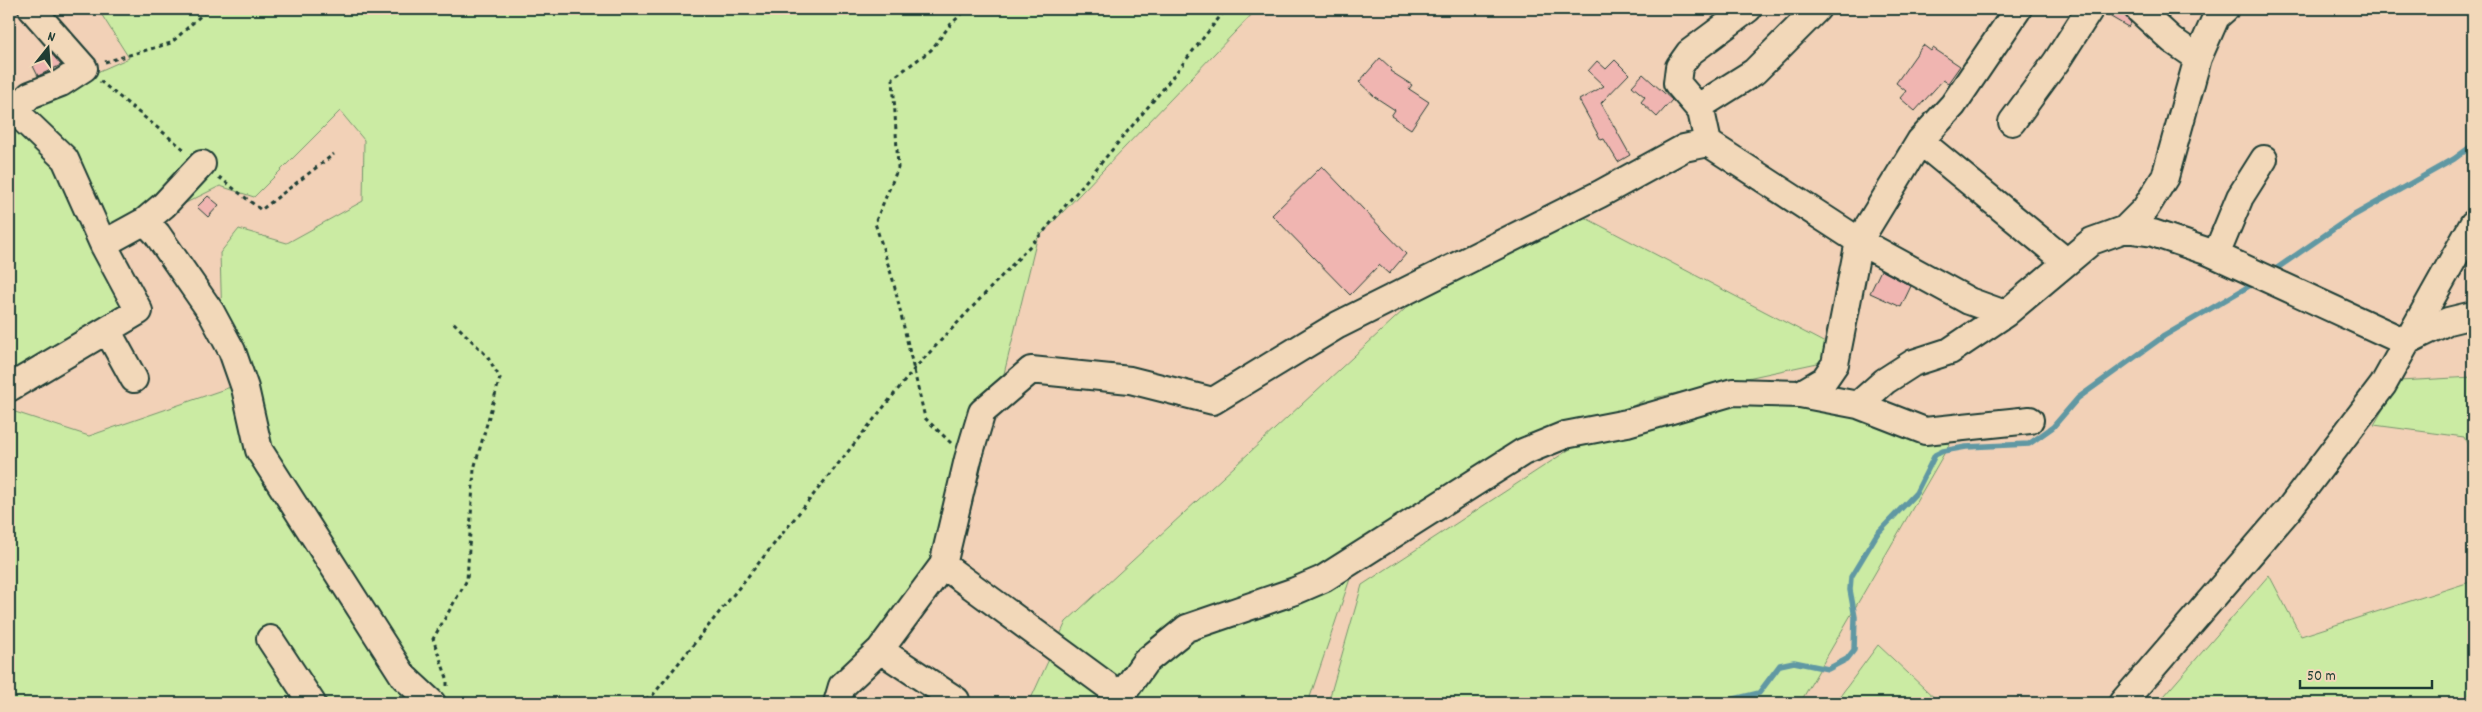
<svg xmlns="http://www.w3.org/2000/svg" width="2482" height="712" viewBox="0 0 2482 712" font-family="Dekko,sans-serif">
<style>
.green{fill:#cbeba3;stroke:#75946c}
.lines{fill:none;stroke-linecap:round;stroke-linejoin:round}
.stream{stroke:#6098a3;stroke-width:5.5}
.building{fill:#f0b5b1;stroke:#1f3d34}
.minor-casing{stroke:#1f3d34;stroke-width:30}
.path{stroke:#1f3d34;stroke-width:3;stroke-dasharray:4 4;stroke-linecap:butt}
.minor{stroke:#f2d8b9;stroke-width:26}
</style>
<rect width="100%" height="100%" fill="#f2d1b7"/>
<filter id="ink" filterUnits="userSpaceOnUse"><feTurbulence type="fractalNoise" baseFrequency=".02" numOctaves="2"/><feDisplacementMap in="SourceGraphic" scale="10" xChannelSelector="R" yChannelSelector="G"/><feConvolveMatrix kernelMatrix="1 2 1 2 8 2 1 2 1" color-interpolation-filters="sRGB"/></filter>
<g filter="url(#ink)">
<path class="green" d="M98,9H1257L1037,239L964,537L881,650L831,703H9V410L89,436L248,381L222,322L220,253L239,229L287,243L363,201L364,140L340,111L254,197L220,186L103,244L132,309L9,376V122L29,102L129,58Z
M1582,216L1850,356L1654,398L1811,396L1952,440L1800,703H1328L1362,585L1645,400L1462,489L1357,558L1308,703H1029L1066,622L1445,272Z
M2473,377V456L2464,437L2374,425L2399,381Z
M2269,575L2301,636L2473,581V703H2158Z
M1878,645L1940,703H1835Z"/>
<g class="lines">
<path class="stream" d="M2270,273L2351,217L2454,159L2473,145
M1718,703L1759,693L1780,665L1794,662L1828,669L1847,659L1854,650L1855,617L1850,590L1851,577L1877,534L1916,493L1935,455L1943,451L1966,447L2029,444L2053,427L2078,398L2164,336L2256,282"/>
</g>
<path class="building" d="M2105,9H2123L2124,14L2131,23L2128,27L2104,13Z
M1923,45L1931,51L1933,48L1960,66L1948,83L1943,80L1915,111L1900,98L1906,91L1896,83Z
M51,53L61,65L38,76L33,66Z
M1380,58L1392,69L1390,71L1412,85L1409,89L1429,102L1411,129L1391,116L1395,110L1375,97L1359,82Z
M1615,60L1629,74L1601,103L1630,155L1618,162L1604,139L1601,140L1579,100L1604,86L1588,71L1597,61L1606,69Z
M1643,74L1672,100L1657,117L1641,102L1645,97L1632,86Z
M1322,166L1406,254L1389,274L1379,265L1350,295L1272,215Z
M208,196L219,205L208,217L197,207Z
M1881,270L1911,286L1901,307L1870,293Z"/>
<g class="lines">
<defs>
<path id="minor" d="M2138,9L2172,40L2198,58
M1696,105L1703,104L1754,72L1817,9
M9,111L19,115L65,159L103,244L145,221L157,234L211,312L232,351L245,388L259,450L404,677L432,703
M13,112L30,95L61,83L84,68L32,9
M2012,122L2056,62L2090,9
M1920,141L2067,262
M1708,143L1701,111L1677,83L1679,67L1689,53L1748,9
M145,221L164,205L202,164
M2125,229L2145,209L2165,177L2198,58L2216,17L2225,9
M2216,255L2240,197L2264,159
M107,330L134,379
M9,388L139,311L103,244
M1800,394L1858,405L1885,381L1913,363L1950,351L2005,314
M1858,405L1925,431L2030,420
M943,565L1120,695
M270,639L312,703
M880,650L956,700
M837,703L842,686L880,650L943,565L968,459L982,412L1031,370L1130,380L1213,401L1338,325L1600,194L1684,148L1708,143L1859,241L1969,301L2005,314L2092,241L2125,229L2153,233L2209,252L2405,342L2448,321L2473,315
M1116,703L1145,662L1187,628L1295,591L1323,579L1523,452L1565,435L1627,423L1733,392L1800,394L1824,380L1835,364L1859,241L1920,141L1953,105L2018,9
M2122,703L2289,509L2383,385L2473,224"/>
</defs>
<use href="#minor" class="minor-casing"/>
<path class="path" d="M105,62L171,43L208,9
M100,81L186,151
M219,177L261,210L334,154
M951,443L925,418L893,280L875,223L898,168L893,78L931,50L951,24L967,9
M447,686V678L433,639L467,580L474,469L500,378L487,356L452,321
M638,703L653,695L915,368L1045,230L1163,89L1226,9"/>
<use href="#minor" class="minor"/>
</g>
</g>
<rect width="2482" height="712" fill="none" stroke="#f2d8b9" stroke-width="30"/>
<rect x="15" y="15" width="2452" height="682" fill="none" stroke="#1f3d34" stroke-width="2" filter="url(#ink)"/>
<g transform="translate(48 48) rotate(17)" stroke="#f2d8b9" stroke-width="4" paint-order="stroke">
<path d="M0-4L9 19L0 12L-9 19Z" fill="#1f3d34"/>
<text y="-8" font-size="14" font-weight="bold" text-anchor="middle" fill="#1f3d34">N</text>
</g>
<path d="M2300 680v8h132v-8" fill="none" stroke="#1f3d34" stroke-width="2.5"/>
<text x="2307" y="680" font-size="15" fill="#1f3d34" stroke="#f2d8b9" stroke-width="4" paint-order="stroke">50 m</text>
</svg>
